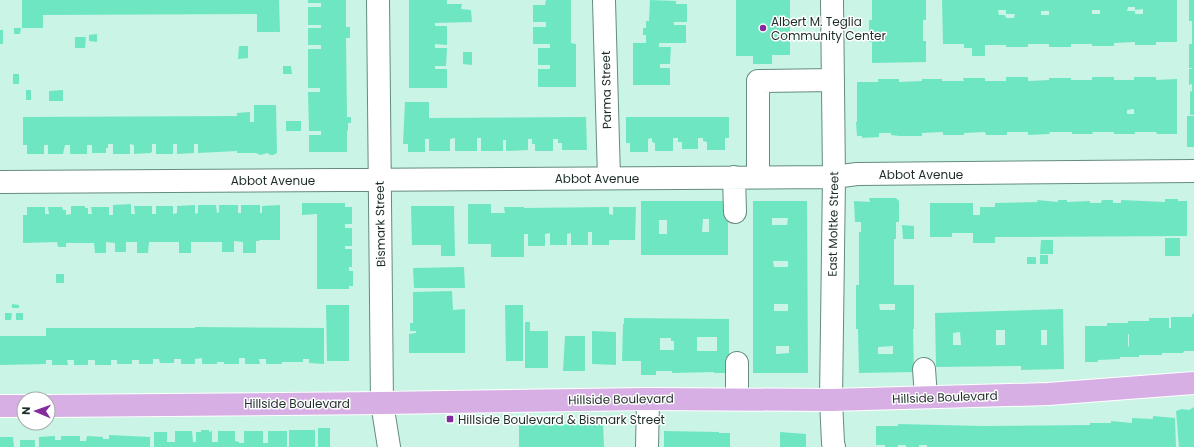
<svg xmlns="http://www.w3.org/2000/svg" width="1194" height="447" viewBox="0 0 1194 447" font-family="Poppins,sans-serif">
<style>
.building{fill:#6fe6c2;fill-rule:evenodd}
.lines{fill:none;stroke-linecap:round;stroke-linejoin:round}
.minor-casing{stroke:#658c7e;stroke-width:24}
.major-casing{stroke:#fff;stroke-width:24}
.minor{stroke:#fff;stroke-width:22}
.major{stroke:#d7afe4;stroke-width:22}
.poi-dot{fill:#822d9b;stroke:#fff;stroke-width:1.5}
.labels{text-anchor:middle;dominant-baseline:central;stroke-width:3;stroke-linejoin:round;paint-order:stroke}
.poi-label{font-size:12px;fill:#1d2d27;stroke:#fff;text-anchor:start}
.street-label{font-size:12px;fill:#1d2d27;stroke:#fff}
</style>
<rect width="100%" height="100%" fill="#caf4e5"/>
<path class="building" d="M22,0H279L280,32H257V14L43,15V28H22Z
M308,0H346V27H350V38H346L347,117H351V123H348V131L347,130V152H309V135H321V131H309L308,92H320V88H308V49H321V45H308V28H321V25H308V7H321V3H308Z
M409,0H447V4H462L461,9L471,10L472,22L435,23V26H447V45L435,44V48H447L446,66H435V69H447V88H409Z
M546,0H571V43L576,44V87H538V69H550V65H538V48H550V44H533V27H546V22H533V5H545Z
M650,0L676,1V4H687V22H674V25H686V43H659V47H671L670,64H660V68H670V85H633V43H646V35H643V28H646V21H649Z
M736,0H790V55H772V64H753V56H736Z
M872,0H926V20H923V41H926V62L872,63V42H869V20H872Z
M942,0H1177V42H1156V45H1135V42L1114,43V46H1092V44H1071V47H1049V44H1028V47H1006V45H985V56H972V48H964V44H943ZM1128,7H1135V10L1143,9V14H1135V11H1127ZM998,10H1006V14H1015L1014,18H1006L1005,15H999ZM1092,10H1100V14H1092ZM1041,11H1049V15H1041Z
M1189,0H1194V115H1190V92L1192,91V84L1189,85V69H1192V68H1189V44H1192V21H1189Z
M14,28H21L20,34H14Z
M0,30H3V44H0Z
M97,34V42L89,41V35Z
M75,37H86L85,48H75Z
M239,46H248V58L238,59Z
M463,52H472V65L463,64Z
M283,66H291L292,74H283Z
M13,74H19V84H13Z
M1006,77H1028V81L1049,80V78H1071V80H1092V77H1114V80H1134V77H1156V80L1177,79V134H1157L1156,132H1135V134H1114V132H1092L1093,134H1072V132H1049L1050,134L1028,135V132H1007V135H986L985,132L964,133V135H943V132L922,133V136H900L891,135V133H879V137L862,138V136H857L856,122H857V82H878V79H899V82L922,81V79H942V81H964L963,78H985V81H1006ZM1134,109V114H1127V110Z
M26,90H31V100H26Z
M63,90V101H49V91Z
M405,102H429V118L586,117L587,150H562V143H558V139H553V151H535V144H532V139H528V150L506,151V140H503V151H481V138H477V151H455V138L450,139V151H429V139H425V152H408V144H403Z
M254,105H276L277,153L273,155H270L268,153L260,155L256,153H237V151L198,153V144H194V153L177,154V144H173V154H156V144H152V151L151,153L134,154V145L130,144V154H113V144H108V148H106V153H92V145H87V154H70V145H65L63,154H48V145H44V154H27V145H23V117L237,116V113L250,112V122H254Z
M1187,116H1194V147H1187Z
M626,117H729V138H725V150H707V142L703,141V138H698V149H682V142H678V138H673V151H655V143L652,142V138L648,139V152H630V143H626Z
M286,121H301V131H286Z
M869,198H896L899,201V222H896V239H894V285H914V329H913L914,372L859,373L858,329H856V285H859V232H861V222H855L854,201L870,202ZM879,304H895V310H880ZM893,346V354H878V347Z
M1165,199H1178V201H1187V236L995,237V243H973V233H952V237H930V203H973V215H980V207H995V203L1038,202L1037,200L1058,202V200H1067V202L1090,201V203H1101L1102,200H1113V203H1121V200L1165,202Z
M641,201H728V255H641ZM703,219H709V232H702ZM659,220H667V234H659Z
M753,201H807L808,373H753ZM772,218H788L787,225H772ZM773,261H788V267H774ZM774,304H788V311H774ZM776,346H789V353L776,354Z
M302,203H345V207H352V224H345V228H352V246H345V249H352V267H349V271H353V286H349V289H317V214L302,215Z
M131,204V214H135L134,206H152V214H156V206H173V214L177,213V206L195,205V214L198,213V205H216L217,213L219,212V205H238V213H241V205H260V213H262V206L280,205V240H260L259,241H256V253H243V242L234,241V252H222V242H191V253H179V242H149L148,253H137V242H126V252H115V243L106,242V253H95L94,243H66V247H58L57,242L23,243V215H27V207H45V214H49L48,207H62L63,210H66V215L71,214V206H85V208H88V214H92L91,207H109V215H113V205Z
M468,204H491V213H505L504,207H524V208L609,207V214L613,215V207H636L635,240H609V245H592V232H588V245H571V233L567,234V245H550V233L545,234V246H528V234H524V257H491V244H468Z
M411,206H454L455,256H441V245H412Z
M902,225L914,226V239H903Z
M1165,238H1180V256H1165Z
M1041,240H1053V254H1040Z
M1040,255H1048V264H1040Z
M1027,257H1036V264H1027Z
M464,267L465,288H414L413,268Z
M56,274H64V283H56Z
M452,291L453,310L465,309V353H409V334L416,333V331H410V323H413V292Z
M12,304L19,305V308H12Z
M326,305H349V361H327Z
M505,305H523V361H506Z
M1063,309L1064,369L1021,370V366L936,367L935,313ZM996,330H1005V345H996ZM1041,330H1047V345H1041ZM960,332L961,345H953V333Z
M5,313H12L11,320H5Z
M16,313H23V320H16Z
M1192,314H1194V351H1184L1183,353H1162V355H1139V357H1120V359L1098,360V362H1085V326H1107V323H1128V321H1149V318H1169V328H1171V317H1192ZM1128,334H1129V347L1128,346Z
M624,318L729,319V373H714V372L672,373V371H656V375H641V361H622L623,324H624ZM697,337H717V351H697ZM660,338H671V341H674V350H660Z
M525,322H530V331H548V368H525Z
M195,327L324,328V364L309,363V359H303V362H282V364H266V359H259L260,364H245V358H239V364H224V362H217V364H202V358L195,359V364H181V359H174V363H160L159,359H153V364H139V360H132V364H117V360H111V365H95V360H88V365H74V360H67L68,365H52V360H46V364L0,365V336H46V328H195Z
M592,331L616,332V365L592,364Z
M565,336H585V371H563Z
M1194,407V447H1179L1176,411L1182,409L1189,410Z
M1153,416L1175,418L1176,447H927V445H919V447H906V445H898V447H885V445H876V426H898V424L983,426L1090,425V423H1111V421L1132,423V418L1153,419Z
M603,424L604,447H519V425Z
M318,428H330V447H318Z
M201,430H209V432L212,431V442H218V431H235V441L239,442V443H244V431H263V443H268V431H287V447H154V432H167V442H175V431H192L193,442H196V432H201Z
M289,430H315V447H289Z
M664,431L719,432V433H730V447H664Z
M780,432L806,434V447H780Z
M109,435L150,437V447H39V437L55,436V440H61V436H80V441H86L87,436L103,437V439H109Z
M0,437H13L14,447H0Z
M20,440H35V447H20Z"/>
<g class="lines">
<defs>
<path id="minor" d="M378,0L382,403L389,447
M832,0L834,177L831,400L833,443L834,447
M604,1L609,178
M734,177L735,212
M758,177V81L833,80
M0,182L834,177L857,174L1194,171
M737,363V399
M924,369L926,397
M647,447L648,399"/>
<path id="major" d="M0,406H24
M48,406L382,403L648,399L831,400L1048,394L1194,383"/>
</defs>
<use href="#minor" class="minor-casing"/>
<use href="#major" class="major-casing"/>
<use href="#minor" class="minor"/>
<use href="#major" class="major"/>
</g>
<g class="poi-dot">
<circle cx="763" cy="28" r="4"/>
<rect x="446" y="415" width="8" height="8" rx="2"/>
</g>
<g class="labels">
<g class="poi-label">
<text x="771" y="21">Albert M. Teglia<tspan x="771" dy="14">Community Center</tspan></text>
<text x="458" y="419">Hillside Boulevard &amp; Bismark Street</text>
</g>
<g class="street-label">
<text transform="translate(606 90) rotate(-91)">Parma Street</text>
<text x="921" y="174">Abbot Avenue</text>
<text x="597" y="178">Abbot Avenue</text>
<text x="273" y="180">Abbot Avenue</text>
<text transform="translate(380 224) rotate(-91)">Bismark Street</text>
<text transform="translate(833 224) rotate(-89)">East Moltke Street</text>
<text transform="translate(945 397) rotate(-2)">Hillside Boulevard</text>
<text transform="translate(621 399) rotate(-1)">Hillside Boulevard</text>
<text x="297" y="403">Hillside Boulevard</text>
</g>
</g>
<g transform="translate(36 411) rotate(272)"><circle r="19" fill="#ffffff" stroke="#a5aba9"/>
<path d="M0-3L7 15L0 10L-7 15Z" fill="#822d9b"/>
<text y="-6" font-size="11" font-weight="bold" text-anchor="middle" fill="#1d2d27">N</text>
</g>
</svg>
